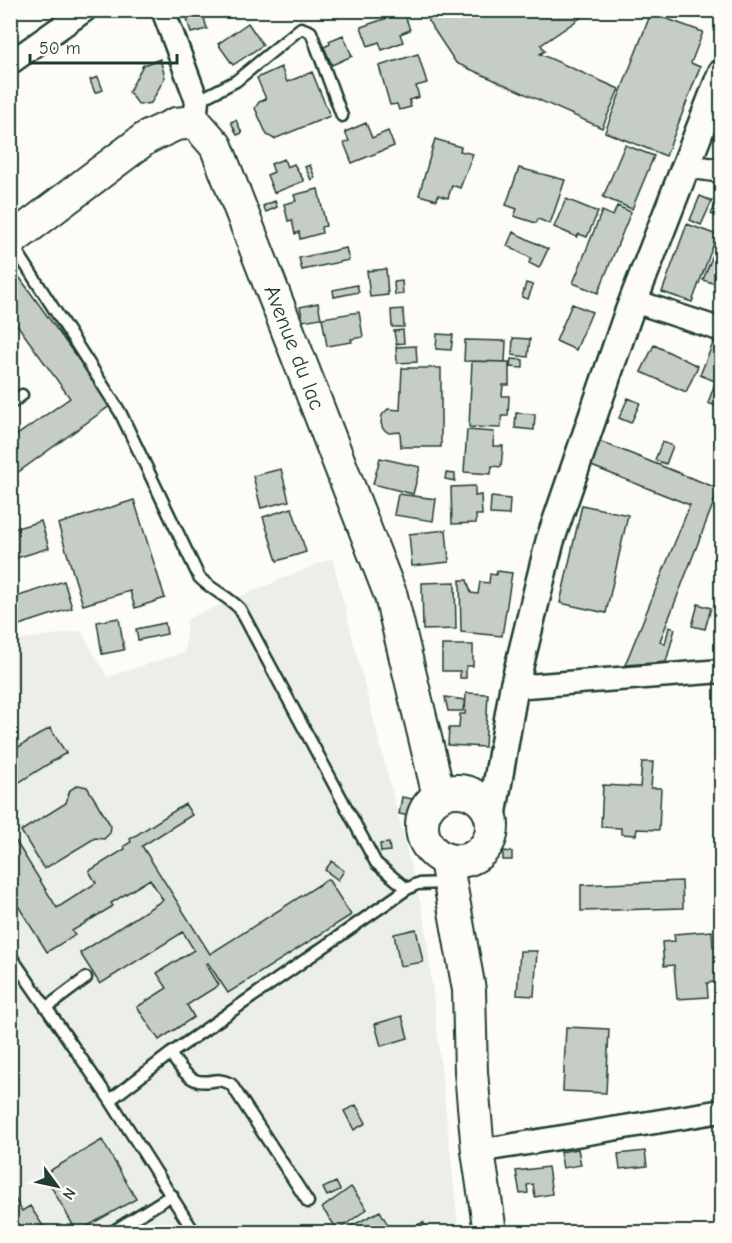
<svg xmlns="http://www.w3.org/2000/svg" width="732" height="1243" viewBox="0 0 732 1243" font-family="'Comic Neue',sans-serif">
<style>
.built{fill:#eceee9}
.building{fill:#c6cdc7;stroke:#1f3d34;stroke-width:1.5}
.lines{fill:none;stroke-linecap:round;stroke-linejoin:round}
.service-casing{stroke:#1f3d34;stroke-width:15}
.minor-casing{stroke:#1f3d34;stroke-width:27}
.tertiary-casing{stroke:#1f3d34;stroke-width:32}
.secondary-casing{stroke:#1f3d34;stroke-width:36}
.service{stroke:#fdfcf7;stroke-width:10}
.minor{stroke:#fdfcf7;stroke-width:22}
.tertiary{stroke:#fdfcf7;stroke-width:27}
.secondary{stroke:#fdfcf7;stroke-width:32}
.labels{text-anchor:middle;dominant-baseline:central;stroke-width:5;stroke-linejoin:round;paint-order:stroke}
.street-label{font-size:22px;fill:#1f3d34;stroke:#fdfcf7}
</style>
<rect width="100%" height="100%" fill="#fdfcf7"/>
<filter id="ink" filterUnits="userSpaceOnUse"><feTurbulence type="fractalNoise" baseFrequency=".0167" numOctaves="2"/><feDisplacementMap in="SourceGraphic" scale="12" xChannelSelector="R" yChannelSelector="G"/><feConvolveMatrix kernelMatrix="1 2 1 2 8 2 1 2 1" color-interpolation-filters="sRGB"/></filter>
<g filter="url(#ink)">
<path class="built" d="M332,558L425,921L459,1232H11V641L81,631L107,677L185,652L187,619Z"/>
<path class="building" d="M202,10L207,29L191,33L185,11Z
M421,10H592L541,45L545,51L540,54L619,89L602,128L456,63Z
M404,12L410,30L400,34L403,42L382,50L379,42L368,46L361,27Z
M651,13L703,32L691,63L700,67L666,156L605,132Z
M248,23L263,45L233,65L218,44Z
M343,35L352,56L332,65L324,47L330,44L329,41Z
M418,54L427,83L416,86L419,97L409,100L411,107L399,110L397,104L390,105L379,66Z
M160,59L165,77L151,103L139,105L129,92L143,65Z
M281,67L287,82L312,72L330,116L274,139L267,135L255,108L259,102L266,99L257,78Z
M98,77L103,90L95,93L90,80Z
M236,120L242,133L237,135L231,122Z
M366,123L372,138L388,131L394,146L352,163L344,143L349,141L345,132Z
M435,139L461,147L460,151L473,154L460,188L452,185L448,198L438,195L437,200L419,195Z
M625,145L654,156L632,209L603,197Z
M284,159L287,167L294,164L304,181L274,193L267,175L274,172L271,164Z
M310,165L315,178L311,180L305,167Z
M519,168L565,180L550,224L538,219L536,223L514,216L517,209L506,205Z
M318,189L326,226L321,227L322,233L300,239L299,232L295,234L292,220L288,221L284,204L296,201L294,195Z
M700,196L712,201L701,225L690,220Z
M566,199L598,212L587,237L579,234L577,237L554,227Z
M275,201L277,207L266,212L263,206Z
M716,204L721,206L716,216L711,214Z
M617,206L631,212L598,293L573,283L602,211L613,216Z
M687,224L717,235L692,302L662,292Z
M513,232L548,249L539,268L529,263L531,258L507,246Z
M718,242L722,243V286L703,280Z
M346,248L349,260L302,270L299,258Z
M386,269L388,295L370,297L367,271Z
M15,271L111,405L10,478V440L70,398L10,315V274Z
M402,281L403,294L395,295L394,282Z
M526,283L533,285L528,299L522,297Z
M357,285L359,292L334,297L333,290Z
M318,303L321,318L303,321L300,307Z
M572,304L592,312L576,350L556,341Z
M403,309L404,327H392L391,310Z
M359,312L363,337L351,339L352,342L327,346L322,318Z
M403,330L404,343L396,344L394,331Z
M437,334L453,335L451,350L436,349Z
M716,336L722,338V384L700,375Z
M513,338L530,339L528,357L512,355Z
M465,340L506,341L505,362L464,361Z
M654,345L698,366L686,392L641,372Z
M416,346L417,362L397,363L396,347Z
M511,359L523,360V368L510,367Z
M472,361L509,362V385H503L502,396H509L508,416H502L501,428L469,427Z
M402,368H441V447H401L400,432L389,433L383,429L381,423L382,415L388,409L400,410Z
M715,383L722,386V408L708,403Z
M628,398L640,403L631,423L619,418Z
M516,413L535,414L534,430L515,428Z
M467,430L494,432L493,446H503L501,467L492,466L491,474L464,472Z
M599,441L719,489L660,641L665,644L669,627L675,629L666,662L625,665L690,505L589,465Z
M662,442L673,446L666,464L655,460Z
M380,458L420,467L413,494L373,484Z
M281,469L289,501L261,508L253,476Z
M446,473L455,474V481L445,479Z
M475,486V496L481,495L482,515H476V523L452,524L451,487Z
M398,494L436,499L433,521L394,515Z
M491,497L510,499L509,515L490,514Z
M134,500L165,598L135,608L130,591L83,605L58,524Z
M582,505L628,515L606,613L560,603Z
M292,508L306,552L277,561L263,517Z
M41,521L49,548L10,560V530Z
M446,530L449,562L412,566L409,534Z
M497,571L512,573L502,636L461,632L460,580H467L471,593L478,594L480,582L489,583L490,574L496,575Z
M64,581L72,608L10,628V599Z
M455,582L456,629L423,630L422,583Z
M698,604L711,608L705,629L692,626Z
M119,618L124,650L102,654L97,622Z
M165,623L167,634L138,640L136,629Z
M442,645H473V666H466V678H460V671H442Z
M466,693L488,694L485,747L448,745L449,728H459L460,714H465Z
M445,697L464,700L463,711H448Z
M50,728L66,753L10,788V752Z
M642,762H653L651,788H661L659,830L637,829L636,835L621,834V828L601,827L603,785L640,787Z
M78,785L87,787L111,826L110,833L104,839L95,838L44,869L21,831L66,803L70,790Z
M402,797L418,800L415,817L399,814Z
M185,804L192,815L142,846L210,954L328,879L351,915L228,993L208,963L206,964L219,985L187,1005L194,1017L159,1040L137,1007L167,988L157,973L194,950L183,932L100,984L80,953L163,900L150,879L111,903L113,906L72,931L75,935L47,952L10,893V832L57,908L96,883L89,871L125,849L124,846L131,842L130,839Z
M389,843L390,851L381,852L380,844Z
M503,851L512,852V860H503Z
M332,861L344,871L338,880L325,870Z
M682,881L683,908L581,911V885Z
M416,929L423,962L400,966L394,934Z
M712,931L713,947H722V981L707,983L708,997L677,999L674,965L664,966L662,942L675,941L674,934Z
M520,951H537L534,996L517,995Z
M402,1016L408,1038L381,1046L375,1024Z
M566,1027L609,1029L606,1093L563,1091Z
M356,1105L366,1123L354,1130L344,1111Z
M102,1140L136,1199L77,1232L44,1174Z
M578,1149L581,1165L563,1168L560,1152Z
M645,1151L647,1166L620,1169L618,1154Z
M548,1167L552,1194L535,1197L533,1184L527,1185L528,1193L520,1194L516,1171Z
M336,1182L340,1190L327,1196L323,1188Z
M351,1187L367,1209L338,1230L322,1208Z
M15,1199L22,1211L30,1206L47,1232H10V1202Z
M380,1211L392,1232H340Z
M423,1222L428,1230L417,1232L414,1227Z"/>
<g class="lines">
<defs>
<path id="service" d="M197,101L236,81L301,28L311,32L342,116
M11,242L120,412L199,577C211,590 228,596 240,609L376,863L407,889
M10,404L22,395
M10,955L110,1100L194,1232
M46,1008L86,978
M170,1054C178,1064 186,1078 198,1081C212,1084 216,1076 231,1084L308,1202
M110,1100L170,1054L407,889L417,884L446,883
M112,1232L172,1195"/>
<path id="minor" d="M163,10L197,101L195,122
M10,63L85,10
M686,166L722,171
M634,301L722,330
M514,687L722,671
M478,1151L722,1111"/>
<path id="tertiary" d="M491,821L514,687L550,541L627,317L722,73"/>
<g id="secondary">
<path id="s1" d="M10,241L146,138L176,124L195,122L216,146L391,596L439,796"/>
<circle cx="457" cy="826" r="35"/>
<path d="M446,860L469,990L471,1072L478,1151L490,1232"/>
</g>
</defs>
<use href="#service" class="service-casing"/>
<use href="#minor" class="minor-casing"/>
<use href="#tertiary" class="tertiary-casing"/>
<use href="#secondary" class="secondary-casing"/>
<use href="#service" class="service"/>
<use href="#minor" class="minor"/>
<use href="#tertiary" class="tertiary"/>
<use href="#secondary" class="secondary"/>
</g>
</g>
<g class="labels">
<g class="street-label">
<text stroke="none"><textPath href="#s1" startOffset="471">Avenue du lac</textPath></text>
</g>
</g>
<rect width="732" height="1243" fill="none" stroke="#fdfcf7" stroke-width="36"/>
<rect x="18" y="18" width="696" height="1207" fill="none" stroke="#1f3d34" stroke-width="2" filter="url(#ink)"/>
<g transform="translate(57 1186) rotate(123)" stroke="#fdfcf7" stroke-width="4.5" paint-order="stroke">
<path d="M0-4.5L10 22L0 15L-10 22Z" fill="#1f3d34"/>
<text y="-9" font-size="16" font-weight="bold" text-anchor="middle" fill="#1f3d34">N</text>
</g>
<path d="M30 54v9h147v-9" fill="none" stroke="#1f3d34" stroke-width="3"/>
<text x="39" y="54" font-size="18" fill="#1f3d34" stroke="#fdfcf7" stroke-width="4.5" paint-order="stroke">50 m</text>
</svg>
